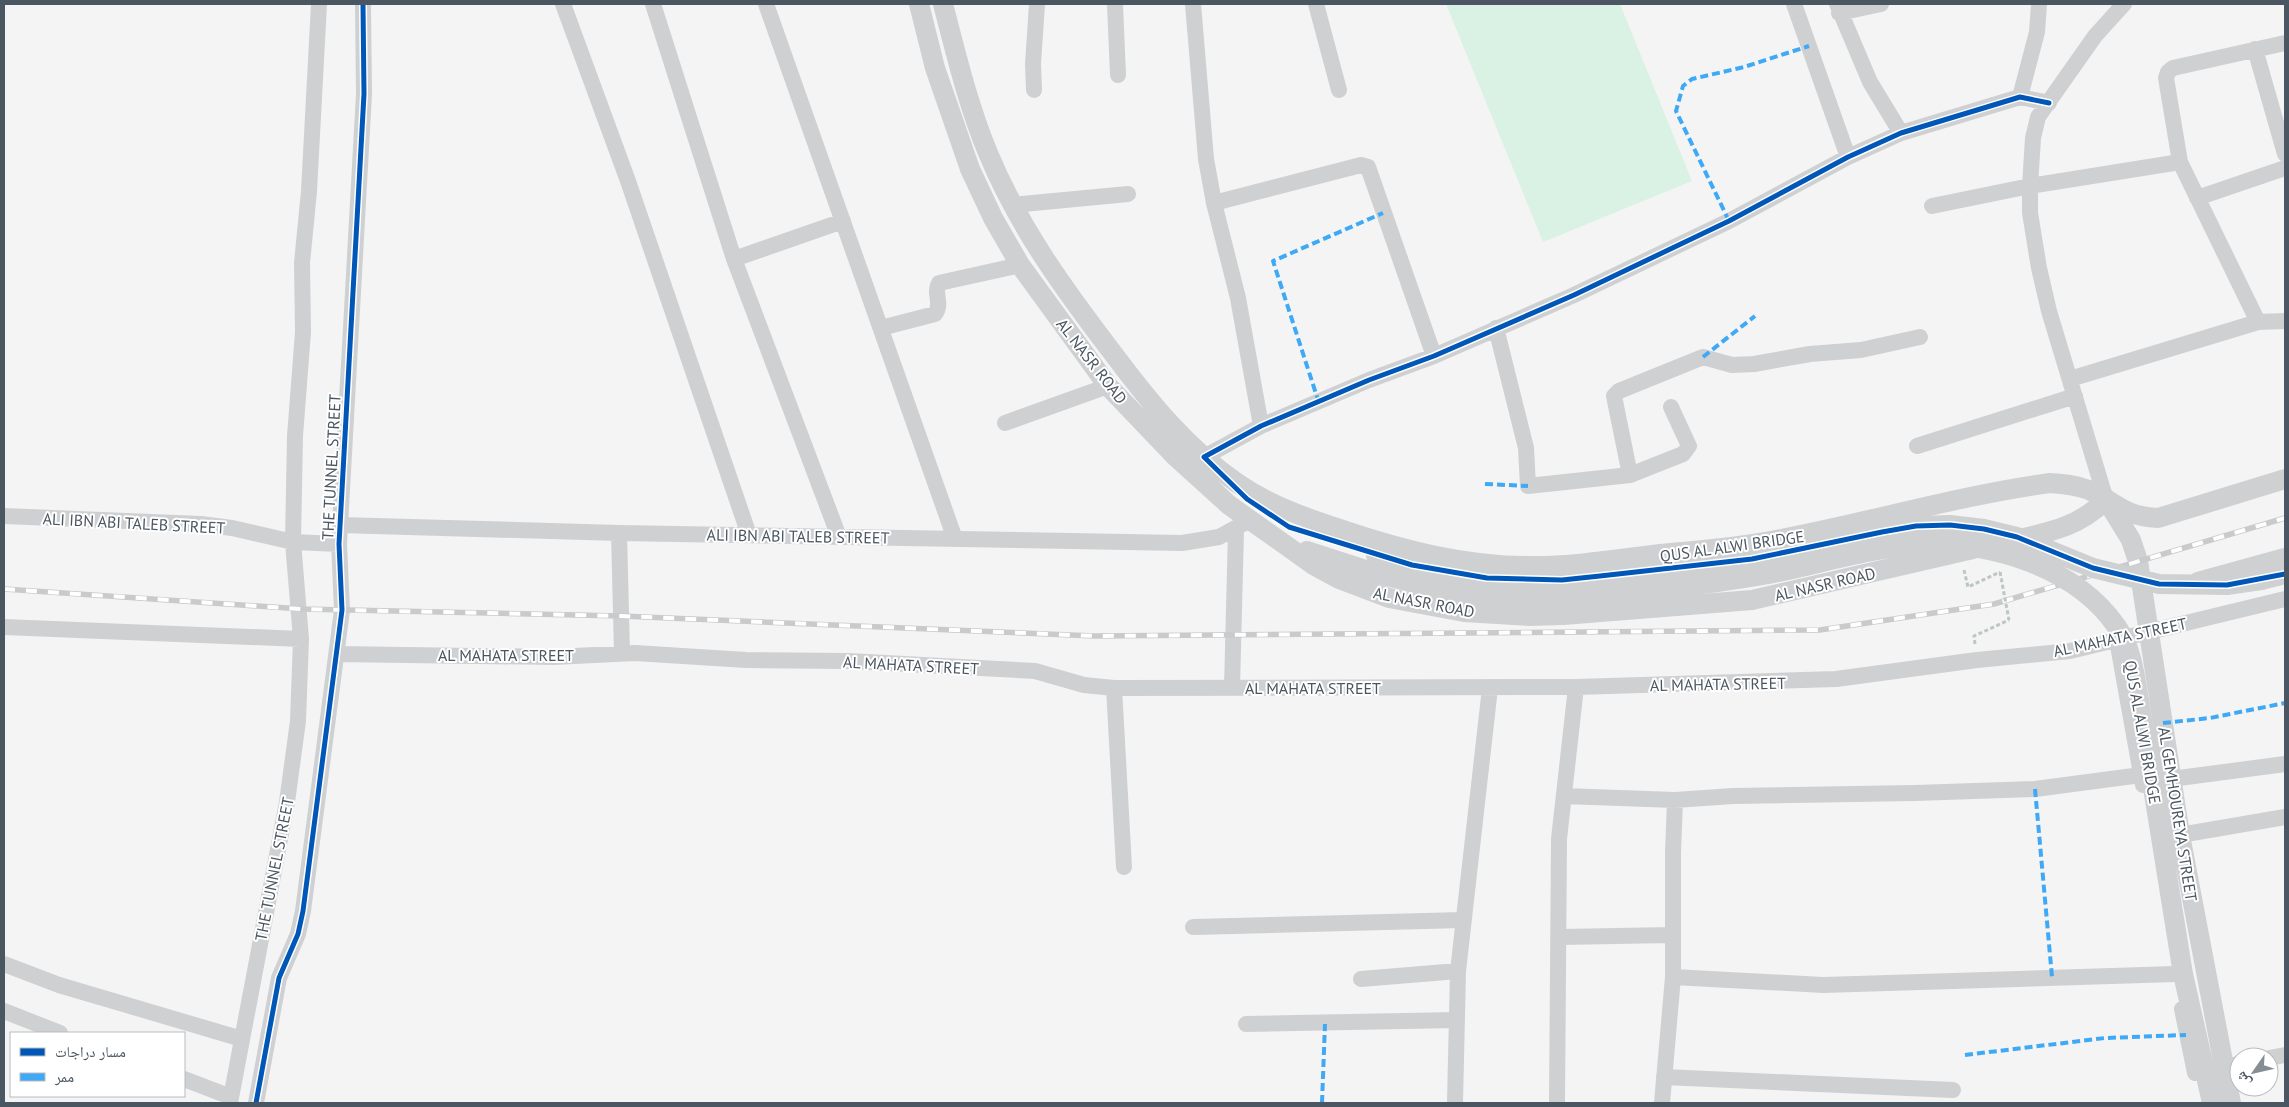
<svg xmlns="http://www.w3.org/2000/svg" width="2289" height="1107" viewBox="0 0 2289 1107" font-family="'PT Sans','Noto Naskh Arabic',sans-serif">
<style>
.pitch{fill:#d9f2e3}
.lines{fill:none;stroke-linecap:round;stroke-linejoin:round}
.path{stroke:#bcc7c4;stroke-width:3;stroke-dasharray:4 2.5;stroke-linecap:butt}
.minor{stroke:#ced0d2;stroke-width:16}
.tertiary{stroke:#ced0d2;stroke-width:20}
.rail-casing{stroke:#c9cacc;stroke-width:5.5}
.rail{stroke:#fff;stroke-width:4;stroke-dasharray:11;stroke-linecap:butt}
.path-bridge{stroke:#bcc7c4;stroke-width:3;stroke-dasharray:4 2.5;stroke-linecap:butt}
.tertiary-bridge{stroke:#ced0d2;stroke-width:20}
.quiet{stroke:#3fa9f5;stroke-width:4;stroke-dasharray:8 4;stroke-linecap:butt}
.cycleway-casing{stroke:#fff;stroke-width:8}
.cycleway{stroke:#0057b8;stroke-width:5}
.labels{text-anchor:middle;dominant-baseline:central;stroke-width:4;stroke-linejoin:round;paint-order:stroke}
.street-label{font-size:16px;fill:#4a5661;stroke:#fff}
</style>
<rect width="100%" height="100%" fill="#f4f4f4"/>
<path class="pitch" d="M1446,4H1620L1692,181L1543,242Z"/>
<g class="lines">
<path class="path" d="M1964,570L1968,587L2000,572
M1975,644L1974,636L2009,620"/>
<path class="minor" d="M563,4L628,181L749,535
M653,4L734,259L839,537
M766,4L955,539
M1115,4L1118,75
M1193,4L1206,159L1214,203L1238,298L1261,426
M1316,4L1339,90
M1794,4L1848,157
M1837,4L1870,82L1901,133
M1839,13L1881,4
M2255,49L2285,154
M1034,90L1033,64L1037,4
M2020,97L2037,32L2039,4
M2197,198L2285,168
M1214,203L1361,165L1368,167L1434,356
M1012,205L1128,194
M1932,206L2030,186L2180,162
M734,259L843,221
M2258,322L2180,162L2166,78L2168,72L2173,68L2285,43
M881,328L935,314C943,304 933,293 939,283L1020,265
M1496,328L1526,448L1528,486L1630,475L1614,396L1619,391L1703,357L1732,365L1754,364L1810,354L1861,350L1920,337
M2070,379L2258,322L2285,321
M1005,423L1108,386
M1917,446L2075,396
M1204,457L1261,426L1369,380L1434,356L1574,295L1729,221L1848,157L1901,133L2020,97L2049,103
M1630,475L1683,454L1689,446L1671,407
M2106,500L2049,311L2039,268L2030,213V186L2033,138L2038,117L2095,36L2124,4
M4,516L201,524L232,528L293,542L339,544
M340,525L619,533L1182,543L1219,537L1250,520
M619,533L622,653
M4,627L301,639
M2117,640L2143,785
M337,654L554,657L635,653L746,660L848,661L1035,671L1084,685L1114,688L1576,687L1836,679L1977,660L2070,651L2285,599
M1114,688L1124,867
M1232,688L1236,530
M2171,779L2285,764
M1564,796L1675,800L1733,796L1915,793L2035,789L2141,775
M2180,835L2285,817
M1193,927L1463,920
M1560,937L1672,935
M4,964L59,985L242,1039
M1673,977L1823,985L2175,974
M1361,979L1458,971
M2182,1009L2195,1073
M4,1011L60,1033
M1246,1024L1457,1020
M2269,1058L2285,1055
M2223,1067L2239,1064
M1664,1077L1953,1090
M184,1079L231,1097
M230,1103L287,802L298,721L301,639L293,542L295,436L303,332L302,263L309,191L319,4
M256,1103L279,978L298,934L303,911L342,610L339,544L364,94L363,4
M1455,1103L1458,971L1490,688
M1557,1103L1559,839L1576,687
M1662,1103L1673,977V853L1675,800"/>
<path class="tertiary" d="M919,4L935,68L970,169L993,218L1020,265L1108,386L1175,456L1229,505L1315,566L1339,579L1389,598L1464,612L1530,616L1563,615L1752,600L1973,549
M943,4C956,54 968,105 988,153C1019,228 1066,292 1115,356C1151,404 1188,449 1237,483C1269,505 1303,517 1340,529C1402,550 1467,567 1533,566C1576,566 1618,559 1660,554C1702,550 1745,547 1786,538C1874,521 1961,495 2050,483C2063,484 2076,485 2089,490C2118,503 2122,516 2158,518L2285,479
M2109,504L2131,540L2138,561L2180,835L2231,1103
M2011,541C2049,532 2077,528 2106,500
M1307,551L1372,572
M2261,580L2285,574
M2198,582L2285,558
M2139,701L2183,974L2212,1103"/>
<defs>
<path id="rail" d="M4,589L302,609L621,616L1095,636L1820,630L1994,604L2285,518"/>
</defs>
<use href="#rail" class="rail-casing"/>
<use href="#rail" class="rail"/>
<path class="path-bridge" d="M2000,572L2009,620"/>
<path class="tertiary-bridge" d="M1376,555L1449,573L1487,578L1562,580L1752,559L1882,532L1916,526L1950,525L1984,529L2017,537L2093,568L2159,584L2227,585L2261,580
M1372,572C1435,590 1500,602 1566,597C1630,593 1700,586 1763,575C1814,566 1866,548 1919,545C1989,541 2075,566 2117,627C2132,649 2135,675 2139,701"/>
<path class="quiet" d="M1729,221L1676,111L1683,86L1692,79L1744,67L1809,46
M1703,357L1755,316
M1319,403L1273,261L1383,213
M1485,484L1528,486
M2163,723L2210,718L2285,703
M2035,789L2052,977
M1965,1055L2105,1038L2186,1035
M1322,1103L1325,1024"/>
<defs>
<path id="cycleway" d="M2049,103L2020,97L1901,133L1848,157L1729,221L1574,295L1434,356L1369,380L1261,426L1204,457L1247,499L1289,527L1412,565L1487,578L1562,580L1600,576L1752,559L1882,532L1916,526L1950,525L1984,529L2017,537L2093,568L2159,584L2227,585L2285,574
M256,1103L279,978L298,934L303,911L342,610L339,544L364,94L363,4"/>
</defs>
<use href="#cycleway" class="cycleway-casing"/>
<use href="#cycleway" class="cycleway"/>
</g>
<g class="labels">
<g class="street-label">
<text transform="translate(1092 361) rotate(52)">AL NASR ROAD</text>
<text transform="translate(331 467) rotate(-87)">THE TUNNEL STREET</text>
<text transform="translate(134 523) rotate(3)">ALI IBN ABI TALEB STREET</text>
<text transform="translate(798 536) rotate(1)">ALI IBN ABI TALEB STREET</text>
<text transform="translate(1732 546) rotate(-8)">QUS AL ALWI BRIDGE</text>
<text transform="translate(1825 584) rotate(-13)">AL NASR ROAD</text>
<text transform="translate(1424 602) rotate(11)">AL NASR ROAD</text>
<text transform="translate(2120 637) rotate(-12)">AL MAHATA STREET</text>
<text x="506" y="655">AL MAHATA STREET</text>
<text transform="translate(911 665) rotate(3)">AL MAHATA STREET</text>
<text transform="translate(1718 684) rotate(-1)">AL MAHATA STREET</text>
<text x="1313" y="688">AL MAHATA STREET</text>
<text transform="translate(2143 732) rotate(80)">QUS AL ALWI BRIDGE</text>
<text transform="translate(2178 814) rotate(81)">AL GEMHOUREYA STREET</text>
<text transform="translate(274 869) rotate(-79)">THE TUNNEL STREET</text>
</g>
</g>
<rect width="2289" height="1107" fill="none" stroke="#4a5661" stroke-width="10"/>
<rect x="10" y="1032" width="175" height="65" fill="#ffffff" stroke="#b7bbc0"/>
<rect x="20" y="1048" width="25" height="8" fill="#0057b8" stroke="#b7bbc0"/>
<text x="55" y="1057" font-size="15" fill="#4a5661">مسار دراجات</text>
<rect x="20" y="1073" width="25" height="8" fill="#3fa9f5" stroke="#b7bbc0"/>
<text x="55" y="1082" font-size="15" fill="#4a5661">ممر</text>
<g transform="translate(2254 1072) rotate(236)"><circle r="24" fill="#ffffff" stroke="#b7bbc0"/>
<path d="M0-4L9 19L0 12L-9 19Z" fill="#868d94"/>
<text y="-8" font-size="14" font-weight="bold" text-anchor="middle" fill="#4a5661">ش</text>
</g>
</svg>
